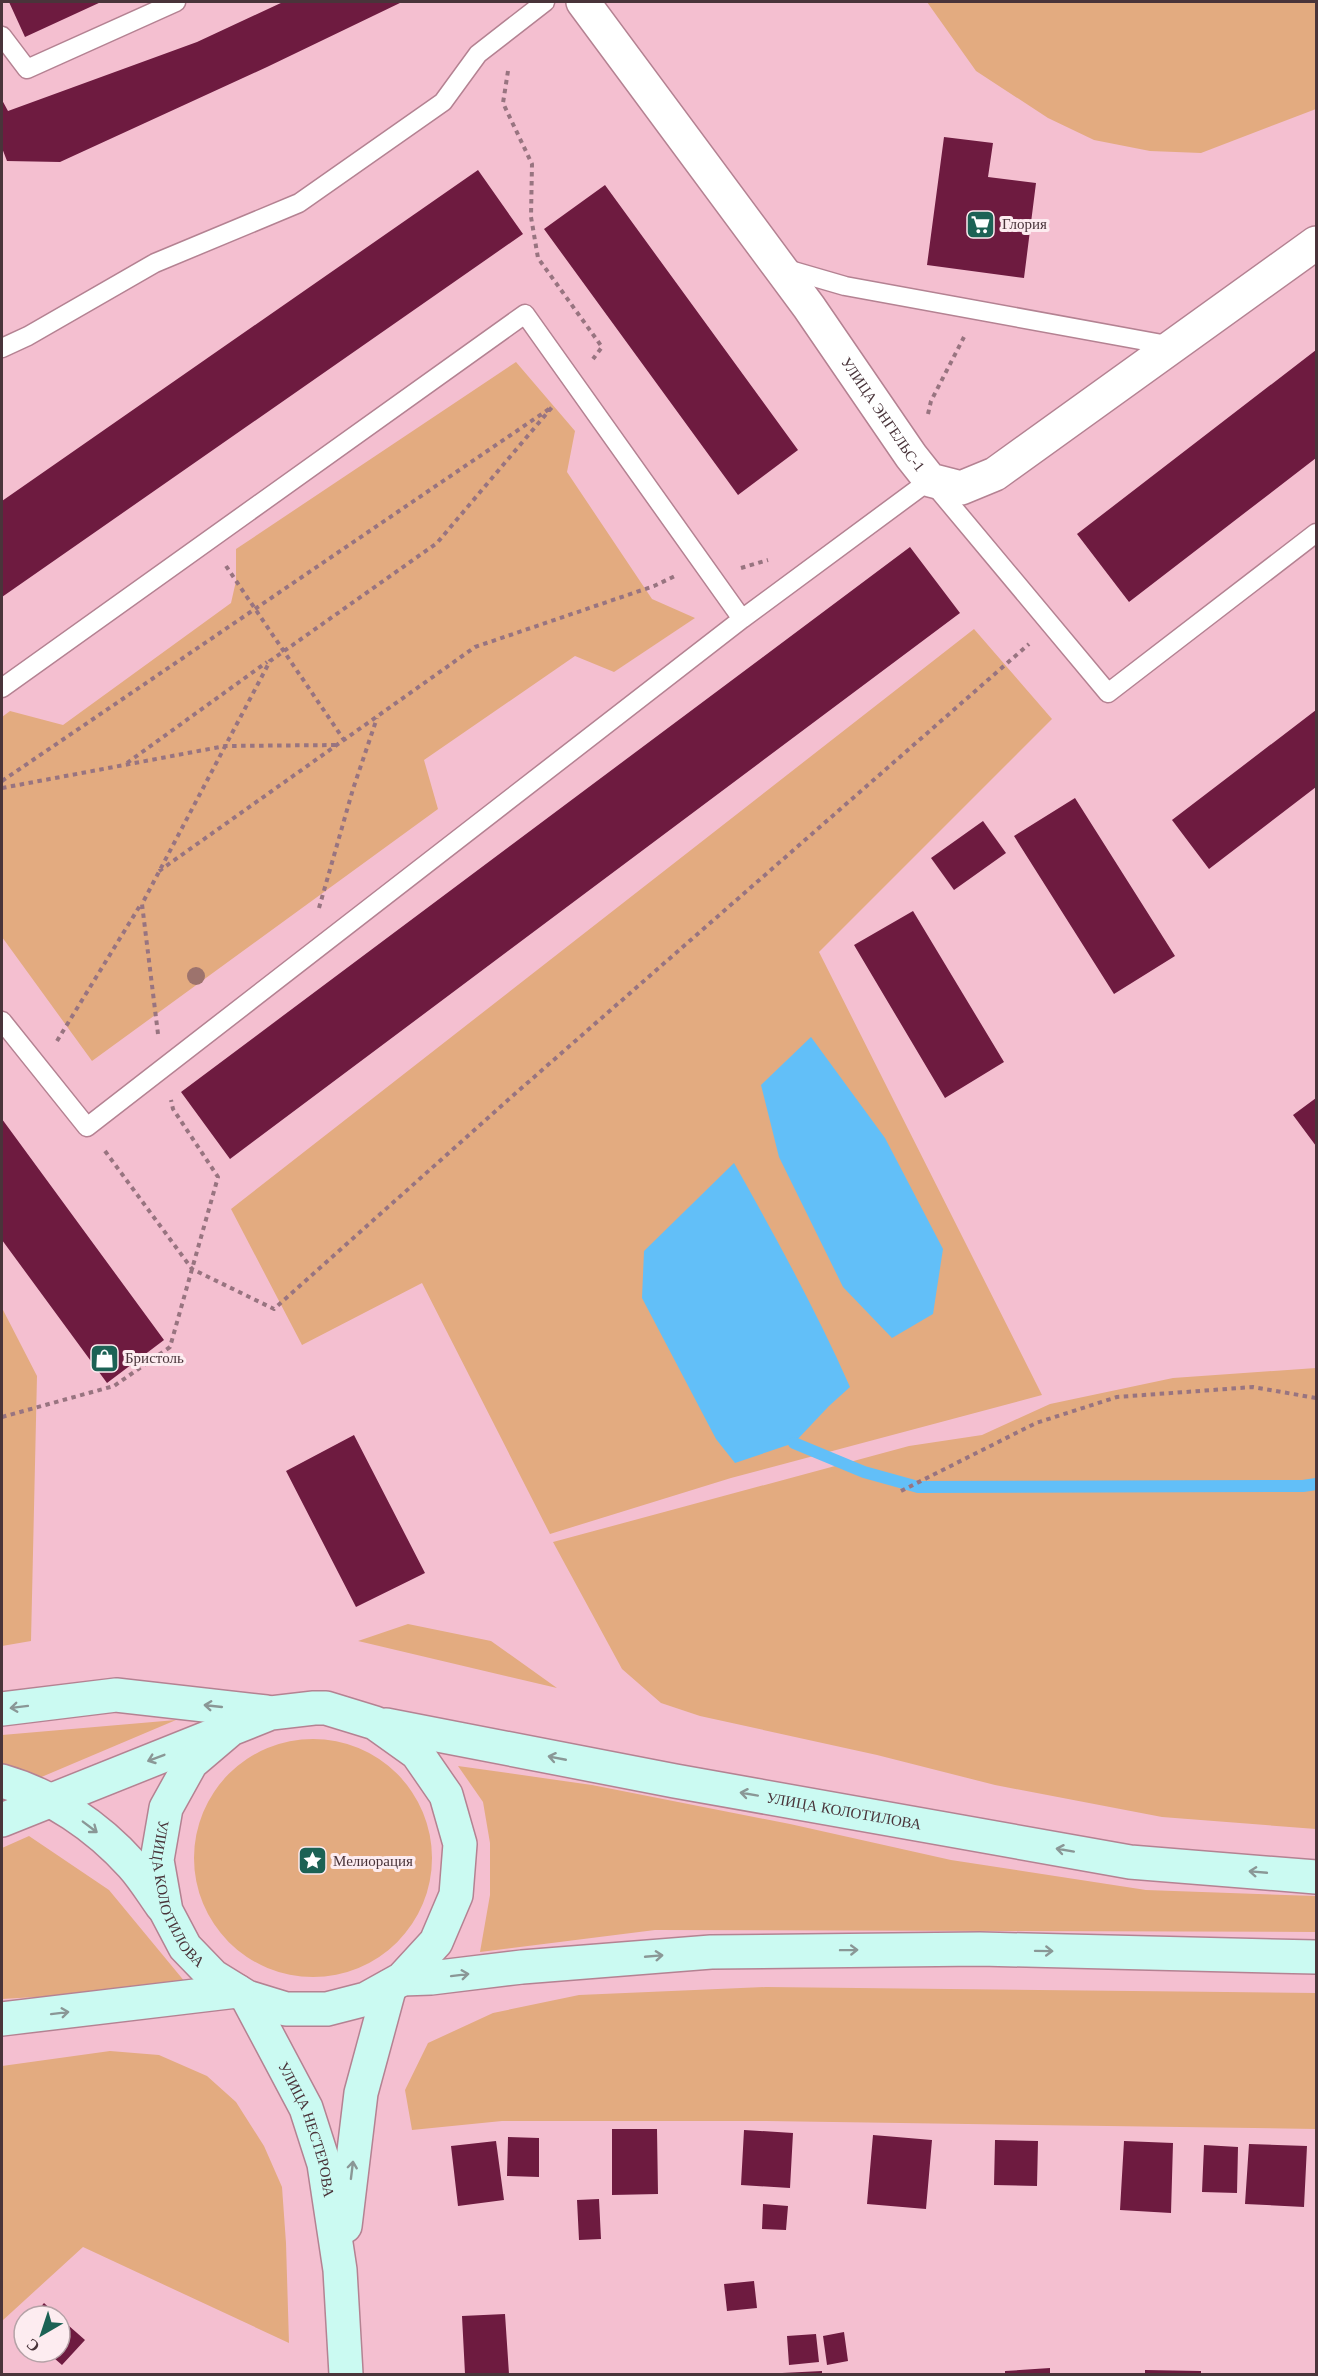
<svg xmlns="http://www.w3.org/2000/svg" width="1318" height="2376" viewBox="0 0 1318 2376" font-family="Georgia,serif">
<style>
.green{fill:#e3ab80}
.water{fill:#62bff8}
.lines{fill:none;stroke-linecap:round;stroke-linejoin:round}
.stream{stroke:#62bff8;stroke-width:12}
.building{fill:#6e1b40}
.service-casing{stroke:#b48292;stroke-width:21}
.minor-casing{stroke:#b48292;stroke-width:36}
.secondary-casing{stroke:#b48292;stroke-width:36}
.path{stroke:#987480;stroke-width:4;stroke-dasharray:4.5 4.5;stroke-linecap:butt}
.service{stroke:#fff;stroke-width:18}
.minor{stroke:#fff;stroke-width:33}
.secondary{stroke:#cbfaf2;stroke-width:33}
.tree{fill:#9d736d}
.oneway{stroke:#8a9796}
.labels{text-anchor:middle;dominant-baseline:central;stroke-width:6;stroke-linejoin:round;paint-order:stroke}
.poi-label{font-size:15px;fill:#49343a;stroke:#fdecf0;text-anchor:start}
.street-label{font-size:15px;fill:#49343a;stroke:#fdecf0}
</style>
<rect width="100%" height="100%" fill="#f4bfd0"/>
<path class="green" d="M927,2H1316V109L1201,153L1150,151L1094,140L1048,118L976,71Z
M516,362L575,431L567,472L652,599L695,618L614,672L575,656L424,760L438,809L92,1061L2,937V717L10,711L63,725L231,603L236,581V549Z
M974,629L1052,719L819,952L1042,1395L731,1478L550,1534L422,1283L302,1345L231,1209Z
M2,1308L37,1376L31,1641L2,1646Z
M1316,1368V1829L1162,1817L995,1785L877,1755L700,1716L661,1703L622,1669L553,1542L909,1446L982,1435L1050,1404L1173,1378Z
M408,1624L491,1641L557,1688L358,1641Z
M176,1720L32,1781L2,1783V1735Z
M194 1858a119 119 0 1 1 238 0a119 119 0 1 1-238 0Z
M458,1766L592,1785L790,1824L951,1860L1146,1890L1316,1896V1932L655,1930L480,1952L490,1895V1843L483,1802Z
M29,1836L109,1890L190,1988L2,1999V1848Z
M766,1987L1316,1993V2129L766,2121H502L412,2130L405,2090L428,2043L493,2013L579,1995Z
M110,2051L159,2055L207,2076L236,2102L264,2146L282,2187L286,2243L289,2343L83,2247L2,2321V2066Z"/>
<path class="water" d="M811,1037L885,1138L943,1249L933,1314L892,1338L843,1287L779,1157L761,1085Z
M734,1163C775,1236 816,1310 850,1387L829,1406L794,1443L735,1463L716,1439L642,1298L644,1251Z"/>
<g class="lines">
<path class="stream" d="M794,1443L864,1472L918,1487L1303,1486L1316,1484"/>
</g>
<path class="building" d="M9,2H101L25,37Z
M283,2H402L267,67L60,162L7,161L2,148V100L8,111L197,42Z
M944,137L993,143L988,177L1036,183L1024,278L927,265Z
M478,170L523,234L2,597V501Z
M605,185L798,450L738,495L544,229Z
M1316,350V458L1129,602L1077,534Z
M910,547L960,613L230,1159L181,1092Z
M1316,710V787L1209,869L1172,820Z
M1075,798L1175,956L1114,994L1014,836Z
M983,821L1006,853L954,890L931,858Z
M913,911L1004,1062L945,1098L854,945Z
M1316,1098V1146L1293,1115Z
M2,1119L164,1340L107,1383L2,1240Z
M354,1435L425,1573L356,1607L286,1471Z
M612,2129H657L658,2194L612,2195Z
M744,2130L793,2133L790,2188L741,2185Z
M873,2135L932,2140L926,2209L867,2204Z
M508,2137L539,2138V2177L507,2176Z
M995,2140L1038,2141L1037,2186L994,2185Z
M496,2141L504,2200L458,2206L451,2146Z
M1124,2141L1173,2143L1171,2213L1120,2210Z
M1249,2144L1307,2146L1304,2207L1245,2204Z
M1204,2145L1238,2147L1237,2193L1202,2192Z
M599,2199L601,2239L579,2240L577,2200Z
M763,2204L788,2206L786,2230L762,2229Z
M754,2281L757,2308L727,2311L724,2284Z
M44,2303L58,2316H33Z
M505,2314L509,2374H465L462,2316Z
M60,2318L85,2340L62,2365L47,2352H60Z
M844,2332L848,2361L827,2365L823,2336Z
M816,2334L819,2362L789,2365L787,2336Z
M1050,2368V2374H1005V2371Z
M1145,2370L1201,2371V2374H1145Z
M822,2371V2374H782V2373Z"/>
<g class="lines">
<defs>
<path id="service" d="M2,36L27,69L176,2
M783,268L845,286L1173,346
M2,348L28,336L155,263L299,203L443,102L478,54L545,2
M2,688L525,314L742,619
M2,1021L87,1127L742,619L930,480L1108,693L1316,533"/>
<g id="minor">
<path id="s1" d="M583,2L809,307L911,456L930,480L961,488L995,474L1316,243"/>
</g>
<g id="secondary">
<path d="M2,1709L116,1695L266,1712"/>
<path id="s2" d="M386,1725L675,1781L1130,1862L1316,1877"/>
<path d="M2,1781C51,1795 97,1826 132,1865C143,1877 152,1892 162,1906"/>
<path d="M2,1820L212,1736"/>
<path d="M402,1979L431,1978L522,1967L711,1952L980,1949L1316,1957"/>
<path id="s3" d="M247,1997L286,2009H327L366,1999L402,1979L436,1942L456,1895L460,1844L446,1795L417,1753L375,1723L326,1708H314L271,1713L231,1729L191,1763L166,1808L157,1860L166,1911L185,1947L213,1976L247,1997L306,2108L324,2164L340,2270L346,2374"/>
<path d="M2,2019L237,1991"/>
<path d="M345,2226L361,2093L390,1986"/>
</g>
</defs>
<use href="#service" class="service-casing"/>
<use href="#minor" class="minor-casing"/>
<use href="#secondary" class="secondary-casing"/>
<path class="path" d="M508,71L503,103L532,164L531,217L538,258L602,347L593,359
M928,414L931,401L964,337
M226,566L344,740
M741,568L768,560
M127,763L267,662
M2,781L549,409
M2,788L225,746L336,745
M159,871L475,647L654,586L675,576
M319,908L353,789L377,718
M158,1034L142,904L270,661L437,543L553,406
M57,1041L141,904
M105,1151L192,1269L274,1309L509,1099L1029,644
M2,1417L114,1386L170,1347L218,1177L173,1109L171,1100
M901,1491L1036,1423L1117,1397L1253,1387L1316,1398"/>
<use href="#service" class="service"/>
<use href="#minor" class="minor"/>
<use href="#secondary" class="secondary"/>
</g>
<circle class="tree" cx="196" cy="976" r="9"/>
<defs><path id="oneway-shaft" d="M-6 0H5M1.5-3L5.5 0L1.5 3" fill="none" stroke-width="1.6" stroke-linecap="round" stroke-linejoin="round" transform="scale(1.5)"/></defs>
<g class="oneway">
<use href="#oneway-shaft" transform="translate(213 1706) rotate(-174)"/>
<use href="#oneway-shaft" transform="translate(19 1707) rotate(173)"/>
<use href="#oneway-shaft" transform="translate(156 1758) rotate(159)"/>
<use href="#oneway-shaft" transform="translate(557 1758) rotate(-169)"/>
<use href="#oneway-shaft" transform="translate(749 1794) rotate(-170)"/>
<use href="#oneway-shaft" transform="translate(90 1827) rotate(37)"/>
<use href="#oneway-shaft" transform="translate(1065 1850) rotate(-170)"/>
<use href="#oneway-shaft" transform="translate(1258 1872) rotate(-175)"/>
<use href="#oneway-shaft" transform="translate(849 1950) rotate(-1)"/>
<use href="#oneway-shaft" transform="translate(1044 1951) rotate(1)"/>
<use href="#oneway-shaft" transform="translate(654 1956) rotate(-5)"/>
<use href="#oneway-shaft" transform="translate(460 1975) rotate(-7)"/>
<use href="#oneway-shaft" transform="translate(60 2013) rotate(-7)"/>
<use href="#oneway-shaft" transform="translate(352 2170) rotate(-83)"/>
</g>
<defs>
<symbol id="supermarket-square" viewBox="-11 -11 22 22"><rect x="-9" y="-9" width="18" height="18" rx="4" fill="#1c6255" stroke="#fdecf0"/><path d="M-6-5.5h2.5l.6 2H6L4.5 2H-2.5L-4.4-4H-6ZM-1.5 3.2a1.3 1.3 0 1 0 .1 0ZM3 3.2a1.3 1.3 0 1 0 .1 0Z" fill="#fff"/></symbol>
<symbol id="shop-square" viewBox="-11 -11 22 22"><rect x="-9" y="-9" width="18" height="18" rx="4" fill="#1c6255" stroke="#fdecf0"/><path d="M-5-2.5h2.3a2.7 3.5 0 0 1 5.4 0H5L5.5 6h-11ZM-1.5-2.5h3a1.5 2.3 0 0 0-3 0Z" fill="#fff"/></symbol>
<symbol id="sight-square" viewBox="-11 -11 22 22"><rect x="-9" y="-9" width="18" height="18" rx="4" fill="#1c6255" stroke="#fdecf0"/><path d="M0-6L1.8-2.2L6-1.7L2.9 1.2L3.7 5.4L0 3.3L-3.7 5.4L-2.9 1.2L-6-1.7L-1.8-2.2Z" fill="#fff"/></symbol>
</defs>
<g fill-rule="evenodd">
<use href="#supermarket-square" x="964" y="208" width="33" height="33"/>
<use href="#shop-square" x="88" y="1342" width="33" height="33"/>
<use href="#sight-square" x="296" y="1844" width="33" height="33"/>
</g>
<g class="labels">
<g class="poi-label">
<text x="1002" y="224">Глория</text>
<text x="125" y="1358">Бристоль</text>
<text x="333" y="1861">Мелиорация</text>
</g>
<g class="street-label">
<text stroke="none"><textPath href="#s1" startOffset="510">УЛИЦА ЭНГЕЛЬС-1</textPath></text>
<text stroke="none"><textPath href="#s2" startOffset="466">УЛИЦА КОЛОТИЛОВА</textPath></text>
<text stroke="none"><textPath href="#s3" startOffset="814">УЛИЦА КОЛОТИЛОВА</textPath></text>
<text stroke="none"><textPath href="#s3" startOffset="1095">УЛИЦА НЕСТЕРОВА</textPath></text>
</g>
</g>
<rect width="1318" height="2376" fill="none" stroke="#49343a" stroke-width="6"/>
<g transform="translate(42 2334) rotate(219)"><circle r="28" fill="#fdecf0" stroke="#b5a2a7" stroke-width="1.5"/>
<path d="M0-4.5L10 22L0 15L-10 22Z" fill="#1c6255"/>
<text y="-9" font-size="16" font-weight="bold" text-anchor="middle" fill="#49343a">С</text>
</g>
</svg>
